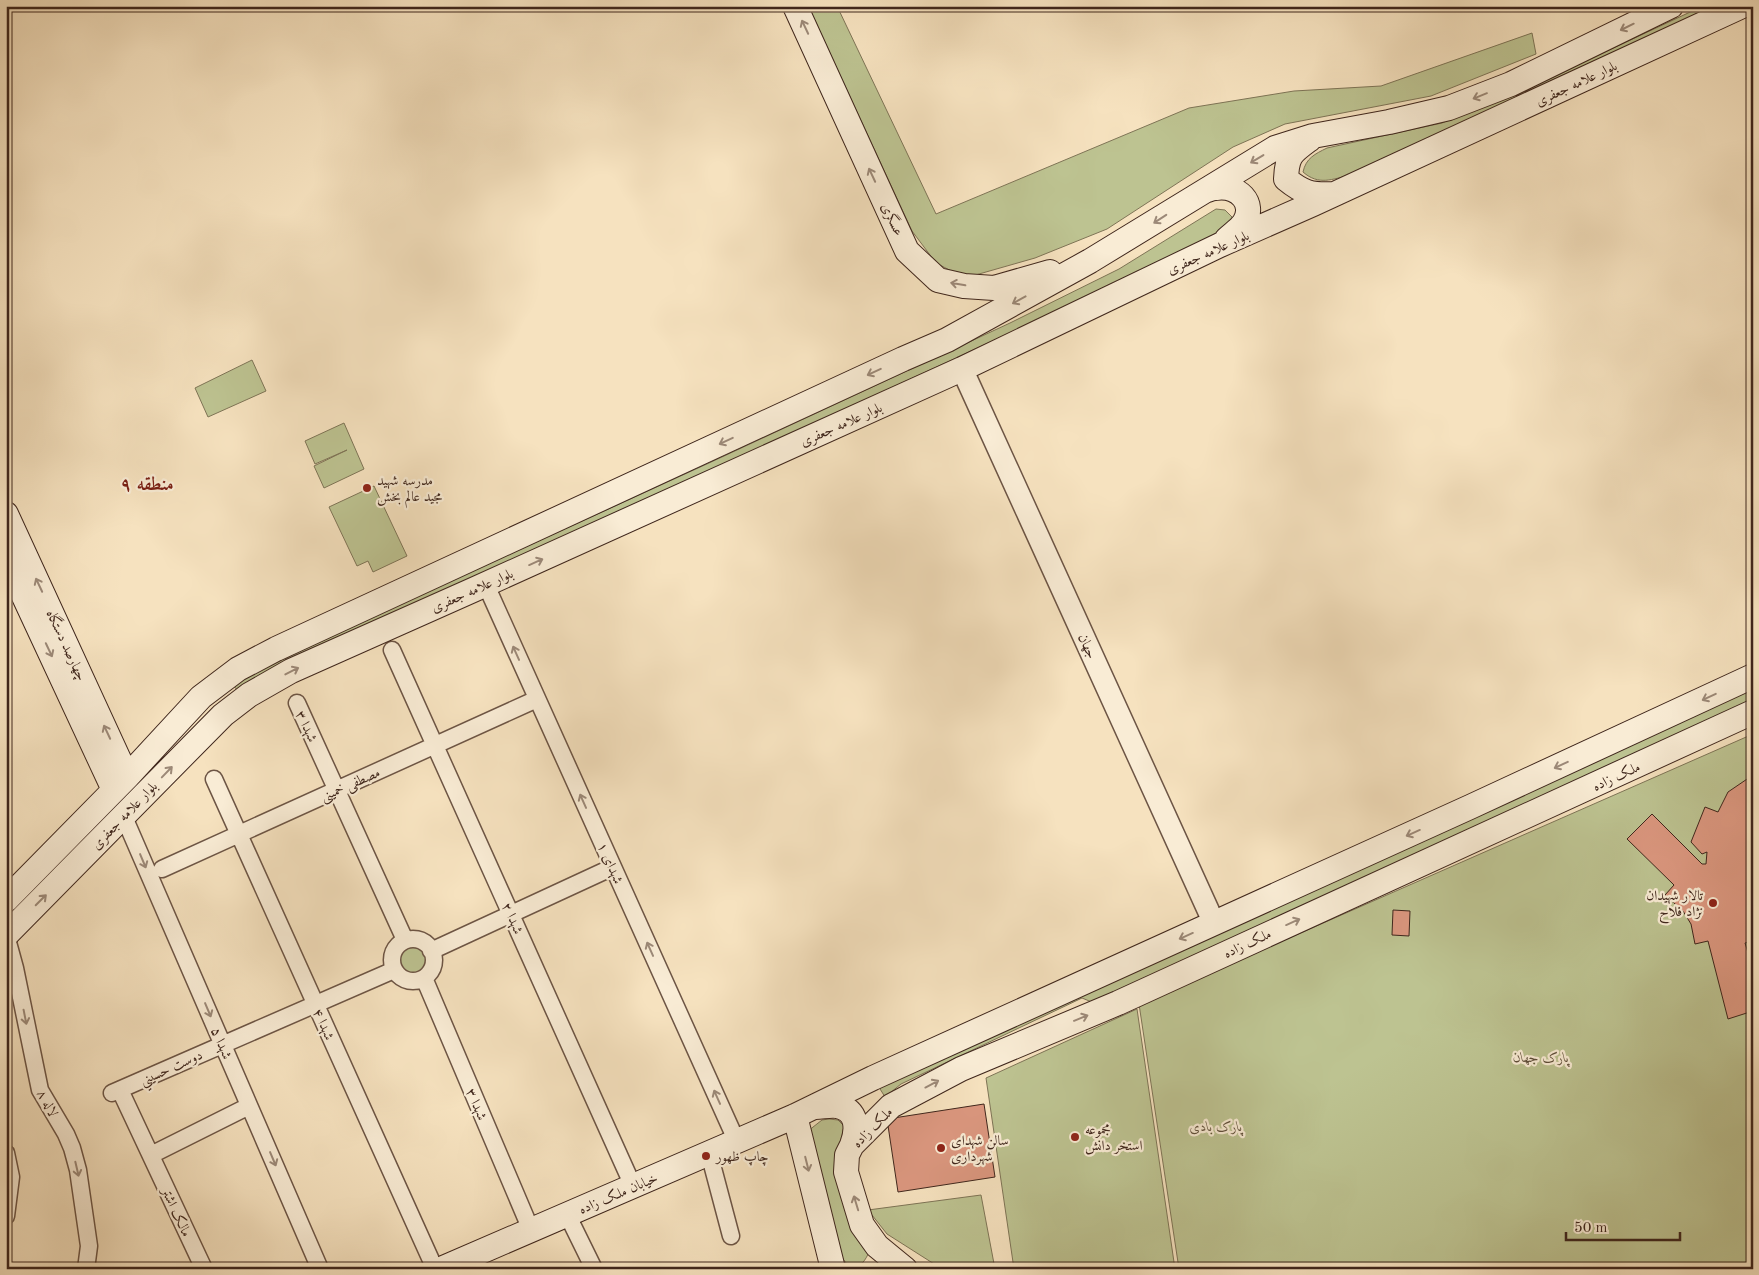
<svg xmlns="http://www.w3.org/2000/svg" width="1759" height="1275" viewBox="0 0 1759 1275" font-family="'Old Standard TT',Amiri,serif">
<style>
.green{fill:#bdc391;stroke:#7e7456}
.building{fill:#db977f;stroke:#3f261c}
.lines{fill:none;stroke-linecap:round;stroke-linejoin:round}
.minor-casing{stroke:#6d5545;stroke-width:19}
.tertiary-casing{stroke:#6d5545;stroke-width:24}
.secondary-casing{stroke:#3f261c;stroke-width:26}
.minor{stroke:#f9ecd5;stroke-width:16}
.tertiary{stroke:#f9ecd5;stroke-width:21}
.secondary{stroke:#f9ecd5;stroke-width:24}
.oneway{stroke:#9c8978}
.poi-dot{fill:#8f2418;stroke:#f9ecd5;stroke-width:2}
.labels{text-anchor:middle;stroke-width:4.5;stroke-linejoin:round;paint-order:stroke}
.street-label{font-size:14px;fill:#3f261c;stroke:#f9ecd5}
.poi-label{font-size:14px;fill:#3f261c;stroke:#f9ecd5;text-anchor:start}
.park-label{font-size:14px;font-style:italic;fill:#5e4d39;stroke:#f9ecd5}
.district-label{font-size:19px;font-weight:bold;fill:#7a1f14;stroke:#f9ecd5}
</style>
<rect width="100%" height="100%" fill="#f6e2bf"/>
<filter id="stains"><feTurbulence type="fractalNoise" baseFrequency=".004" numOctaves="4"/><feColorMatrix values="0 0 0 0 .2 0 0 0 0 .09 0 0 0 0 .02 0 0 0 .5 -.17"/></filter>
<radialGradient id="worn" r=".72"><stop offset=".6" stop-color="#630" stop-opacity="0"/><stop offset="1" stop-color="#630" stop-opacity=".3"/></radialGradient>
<path class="green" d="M808 6H837L936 214 1189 108 1294 91 1381 86 1532 33 1536 54 1431 96 1285 124 1233 147 1107 229 1035 258 965 278 936 263 912 231Z
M1703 6H1727L1351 175C1332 179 1319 186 1303 172 1306 158 1315 154 1327 148L1442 123 1532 86Z
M1216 209 1225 210 1232 217 1231 224 1201 243 1153 264 1014 331 238 691 233 685 293 653 709 463 1010 323 1119 269Z
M252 360 266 391 208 417 195 388Z
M344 423 364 469 324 488 314 466 347 450 315 464 305 441Z
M374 486 407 556 373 572 368 561 357 566 329 507Z
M1753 682V703L1094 1003 1082 998 901 1084 885 1097 877 1084Z
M1753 734V1269H1179L1139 1004Z
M394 960a19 19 0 1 1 38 0a19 19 0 1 1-38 0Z
M1137 1009 1175 1269H1014L986 1078Z
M829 1119 838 1120 844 1126 837 1156 869 1252C862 1269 850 1274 841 1255L808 1131 822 1120Z
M981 1195 995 1269H942L887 1234 868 1210Z"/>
<path class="building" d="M1753 775V933L1752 941 1745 943 1753 969V1011L1728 1019 1708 941 1695 944 1691 924 1683 911 1665 895 1674 885 1627 839 1652 814 1702 864H1706L1707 852 1702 854 1691 842 1705 807 1718 812 1728 792Z
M1393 910 1410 911 1409 936 1392 935Z
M984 1104 995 1177 898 1192 887 1119Z"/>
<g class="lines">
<defs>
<path id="minor" d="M486 585 737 1142
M392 650 633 1186
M297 703 405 940
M214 779 435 1269
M124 817 320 1269
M162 869 537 699
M6 935 15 968 40 1090 66 1134 72 1148 78 1170 89 1246 86 1269
M392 960a21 21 0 1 1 42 0a21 21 0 1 1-42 0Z
M431 951 613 867
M424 978 531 1230
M120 1090 204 1269
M112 1093 394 970
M6 1153 11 1177 6 1216
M709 1153 731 1236
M151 1155 249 1106
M567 1214 594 1269"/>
<path id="tertiary" d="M962 369 1214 923"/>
<path id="secondary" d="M795 6 907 251 938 280 964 286 994 288 1050 272
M1310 139C1291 153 1287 155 1286 179 1303 193 1311 195 1333 194
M1205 191C1208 190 1212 188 1216 188 1237 185 1257 202 1244 223 1240 229 1232 234 1227 239
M6 514 127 777
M6 558 114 790
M6 900 127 777 201 697 238 669 276 649 903 359 947 340 1090 261 1275 148 1313 136 1389 122 1449 108 1511 84 1671 6
M6 935 223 715 249 695 291 671 473 590 962 369 1220 245 1313 204 1742 6
M816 1107C822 1107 830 1105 837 1106 858 1110 858 1129 852 1145
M795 1116 833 1269
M441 1269 795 1116 873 1078 1470 807 1753 676
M905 1269 877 1246 862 1225 846 1172 847 1155 852 1145 891 1106 961 1069 1118 1003 1753 712"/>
</defs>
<use href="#minor" class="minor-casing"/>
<use href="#tertiary" class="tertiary-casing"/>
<use href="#secondary" class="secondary-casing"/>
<use href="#minor" class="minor"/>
<use href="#tertiary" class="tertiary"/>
<use href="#secondary" class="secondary"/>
</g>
<defs><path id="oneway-shaft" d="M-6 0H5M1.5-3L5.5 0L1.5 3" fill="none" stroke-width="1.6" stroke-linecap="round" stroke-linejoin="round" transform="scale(1.25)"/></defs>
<g class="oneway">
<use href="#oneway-shaft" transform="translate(805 27) rotate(-115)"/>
<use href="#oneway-shaft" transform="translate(1627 27) rotate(154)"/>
<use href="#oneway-shaft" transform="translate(1480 96) rotate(158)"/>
<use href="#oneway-shaft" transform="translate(1257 159) rotate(149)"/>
<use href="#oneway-shaft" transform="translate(872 175) rotate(-115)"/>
<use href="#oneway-shaft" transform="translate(1160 219) rotate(147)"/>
<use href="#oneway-shaft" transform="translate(958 284) rotate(-170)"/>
<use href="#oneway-shaft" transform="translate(1019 300) rotate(151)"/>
<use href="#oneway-shaft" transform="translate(874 372) rotate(155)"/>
<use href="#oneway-shaft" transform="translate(726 441) rotate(155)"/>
<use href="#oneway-shaft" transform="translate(536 562) rotate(-24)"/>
<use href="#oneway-shaft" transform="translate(39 585) rotate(-115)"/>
<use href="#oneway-shaft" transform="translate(49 650) rotate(65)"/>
<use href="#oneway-shaft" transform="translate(516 653) rotate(-114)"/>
<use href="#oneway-shaft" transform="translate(292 671) rotate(-27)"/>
<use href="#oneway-shaft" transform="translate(1709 697) rotate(155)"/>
<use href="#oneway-shaft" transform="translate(107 732) rotate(-115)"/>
<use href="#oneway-shaft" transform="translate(1561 765) rotate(155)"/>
<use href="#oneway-shaft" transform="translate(167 772) rotate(-46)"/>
<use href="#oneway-shaft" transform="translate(583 801) rotate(-114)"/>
<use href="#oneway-shaft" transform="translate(1413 833) rotate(156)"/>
<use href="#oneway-shaft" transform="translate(143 861) rotate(67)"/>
<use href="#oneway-shaft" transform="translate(41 900) rotate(-45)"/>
<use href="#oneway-shaft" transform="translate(1293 922) rotate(-24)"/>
<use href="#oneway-shaft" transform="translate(1186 936) rotate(156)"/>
<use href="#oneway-shaft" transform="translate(650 949) rotate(-114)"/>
<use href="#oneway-shaft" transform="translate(208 1010) rotate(67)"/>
<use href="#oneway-shaft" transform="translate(25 1017) rotate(79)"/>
<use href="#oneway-shaft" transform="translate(1081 1018) rotate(-22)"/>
<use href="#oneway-shaft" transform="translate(932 1084) rotate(-28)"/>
<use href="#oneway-shaft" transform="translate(717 1097) rotate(-114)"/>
<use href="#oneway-shaft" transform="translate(273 1159) rotate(67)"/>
<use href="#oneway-shaft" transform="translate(807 1164) rotate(76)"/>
<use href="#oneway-shaft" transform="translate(77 1169) rotate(77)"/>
<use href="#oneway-shaft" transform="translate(856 1203) rotate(-107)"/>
</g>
<g class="poi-dot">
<circle cx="367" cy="488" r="5"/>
<circle cx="1713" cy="903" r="5"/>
<circle cx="1075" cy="1137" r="5"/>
<circle cx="941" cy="1148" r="5"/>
<circle cx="706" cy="1156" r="5"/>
</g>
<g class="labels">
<g class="street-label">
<text transform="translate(1576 83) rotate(-25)" y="5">بلوار علامه جعفری</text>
<text transform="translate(893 219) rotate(65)" y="5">عسگری</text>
<text transform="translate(1208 252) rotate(-24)" y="5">بلوار علامه جعفری</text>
<text transform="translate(841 424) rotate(-24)" y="5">بلوار علامه جعفری</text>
<text transform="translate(472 590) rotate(-24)" y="5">بلوار علامه جعفری</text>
<text transform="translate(67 645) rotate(65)" y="5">چهارصد دستگاه</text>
<text transform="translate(1088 646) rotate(65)" y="5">جهان</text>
<text transform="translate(307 726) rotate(65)" y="5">شهدا ۳</text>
<text transform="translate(1616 776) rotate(-25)" y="5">ملک زاده</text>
<text transform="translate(350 784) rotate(-24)" y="5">مصطفی خمینی</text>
<text transform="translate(124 815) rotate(-46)" y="5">بلوار علامه جعفری</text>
<text transform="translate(611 863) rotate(66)" y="5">شهدای ۱</text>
<text transform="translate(513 918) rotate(66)" y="5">شهدا ۲</text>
<text transform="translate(1247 943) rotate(-25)" y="5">ملک زاده</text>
<text transform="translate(324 1024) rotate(66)" y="5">شهدا ۴</text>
<text transform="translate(222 1043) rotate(67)" y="5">شهدا ۵</text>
<text transform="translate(171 1067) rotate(-24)" y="5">دوست حسيني</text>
<text transform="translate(48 1103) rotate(62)" y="5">لاله ۸</text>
<text transform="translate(477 1104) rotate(67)" y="5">شهدا ۳</text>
<text transform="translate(872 1127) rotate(-45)" y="5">ملک زاده</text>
<text transform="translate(618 1193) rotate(-23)" y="5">خیابان ملک زاده</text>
<text transform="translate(177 1212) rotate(65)" y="5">مالک اشتر</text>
</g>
<g class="poi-label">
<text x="377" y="485">مدرسه شهید<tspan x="377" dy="16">مجید عالم بخش</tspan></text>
<text x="1703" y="900" text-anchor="end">تالار شهیدان<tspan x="1703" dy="16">نژاد فلاح</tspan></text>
<text x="1085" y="1134">مجموعه<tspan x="1085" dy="16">استخر دانش</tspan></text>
<text x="951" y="1145">سالن شهدای<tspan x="951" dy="16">شهرداری</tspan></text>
<text x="716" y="1161">چاپ ظهور</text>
</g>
<g class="park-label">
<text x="1541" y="1062">پارک جهان</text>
<text x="1216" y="1131">پارک بادی</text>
</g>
<g class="district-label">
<text x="147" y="490">منطقه ۹</text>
</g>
</g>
<rect width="1759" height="1275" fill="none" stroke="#f6e2bf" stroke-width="25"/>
<rect x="8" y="8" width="1744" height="1260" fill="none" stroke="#3f261c" stroke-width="2.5"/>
<rect x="12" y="12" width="1734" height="1250" fill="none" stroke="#3f261c"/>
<path d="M1566 1232v8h114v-8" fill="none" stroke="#3f261c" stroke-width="2.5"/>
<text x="1574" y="1232" font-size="15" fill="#3f261c" stroke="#f9ecd5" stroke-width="4" paint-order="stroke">50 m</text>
<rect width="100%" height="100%" filter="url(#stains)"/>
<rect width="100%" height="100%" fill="url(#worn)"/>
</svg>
